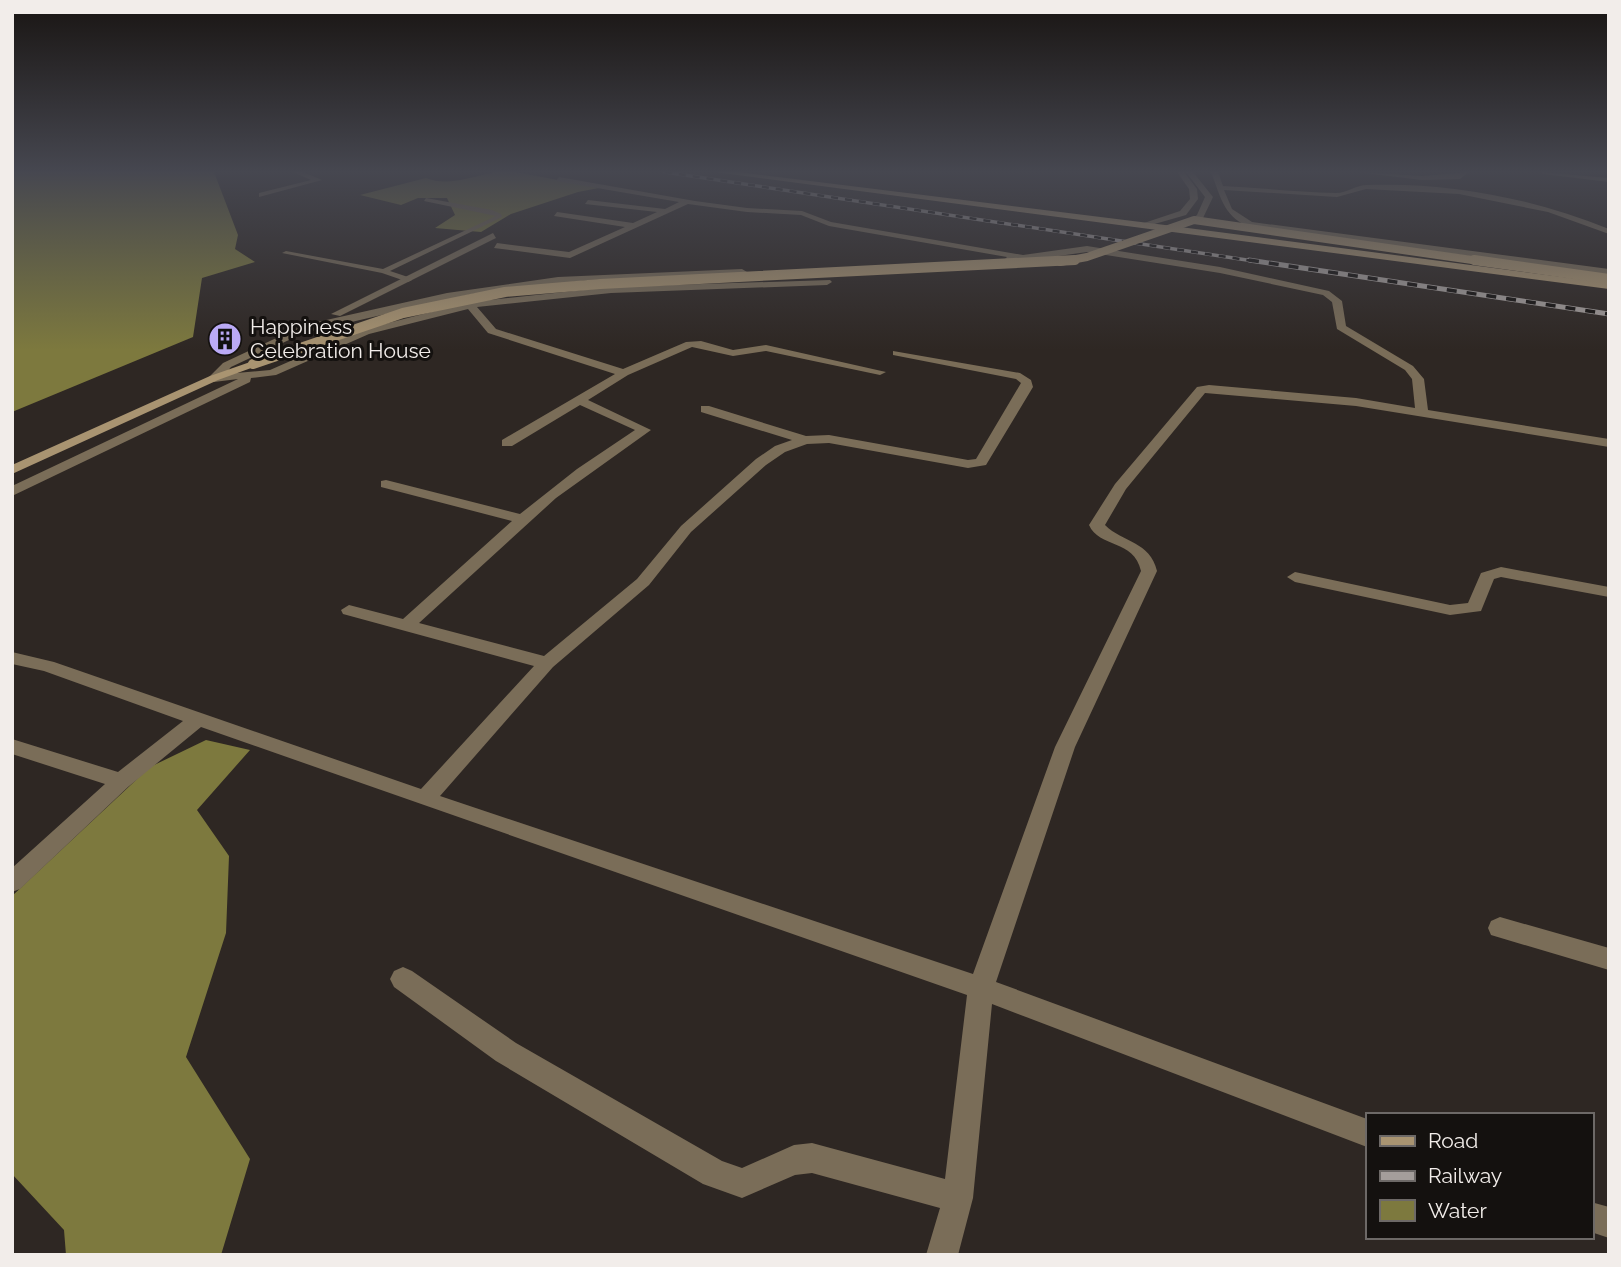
<svg xmlns="http://www.w3.org/2000/svg" width="1621" height="1267" viewBox="0 0 1621 1267" font-family="Raleway,sans-serif">
<style>
.water{fill:#7d793e}
.lines{fill:none;stroke-linecap:round;stroke-linejoin:round}
.service{fill:#7a6d58;fill-rule:evenodd}
.minor{fill:#7a6d58;fill-rule:evenodd}
.tertiary{fill:#7a6d58;fill-rule:evenodd}
.secondary{fill:#a99471;fill-rule:evenodd}
.rail-far1-casing{stroke:#a49e9b;stroke-width:3.5}
.rail-casing{stroke:#a49e9b;stroke-width:5}
.rail-far1{stroke:#14110f;stroke-width:2.5;stroke-dasharray:7;stroke-linecap:butt}
.rail{stroke:#14110f;stroke-width:3.5;stroke-dasharray:10;stroke-linecap:butt}
.secondary-bridge-far1{stroke:#a99471;stroke-width:8}
.secondary-bridge{stroke:#a99471;stroke-width:10}
.labels{text-anchor:middle;stroke-width:6;stroke-linejoin:round;paint-order:stroke}
.far-poi-label{font-size:21px;fill:#f2edea;stroke:#14110f;text-anchor:start}
</style>
<rect width="100%" height="100%" fill="#2e2723"/>
<path class="water" d="M12 172H214L238 235 235 249 255 262 202 278 193 337 12 412Z
M496 172H516L599 188 578 192 511 214 481 232 435 228 455 215 447 198H418L401 205 360 195 426 178C447 187 474 176 496 172Z
M206 740 250 750 197 810 229 856 226 933 186 1057 250 1159 221 1255H66L64 1230 12 1174V896L150 767Z"/>
<g class="lines">
<path class="service" d="M426 198 492 210 501 214 502 217 390 271 411 278 412 280 408 282 382 273 282 253 286 251 383 269 496 216 424 201Z"/>
<path class="minor" d="M293 172H303L322 180 259 197V193L311 180Z
M1177 172H1184L1197 189 1198 199 1186 215 1144 227V223L1180 211 1190 199 1189 189Z
M1211 172H1218L1223 186C1260 188 1298 192 1336 193 1347 193 1356 185 1367 185 1449 182 1532 198 1609 229V234L1548 212 1459 194 1366 189 1337 197 1224 190 1232 209 1252 222 1609 269V275L1247 226C1223 215 1220 195 1211 172Z
M1356 172 1422 176 1469 172 1460 179 1422 180Z
M1540 172 1609 178V182L1543 174Z
M559 177 695 201 747 208 802 211 831 222 1023 255 1087 246 1220 267 1329 291 1342 301 1346 326 1413 366 1424 379 1428 410 1609 439V447L1356 406 1205 393 1126 489 1105 525C1123 543 1150 541 1157 571L1075 747 996 982 1367 1119V1147L992 1004 973 1198 958 1255H926L940 1208 812 1173 795 1175 742 1198 703 1184 496 1061 394 987 390 979 394 971 403 967 412 971 516 1043 722 1161 742 1168 794 1145 812 1143 945 1179 967 995 201 727 128 787 20 889 12 892V868L105 784 12 754V739L118 772 183 721 44 671 12 664V652L54 662 421 789 534 666 343 614 341 610 349 605 403 619 512 521 381 487V481L386 480 520 514 577 469 635 430 580 405 512 446H502V440L615 374 488 333 468 309 369 334 276 375 251 378 250 382 12 496V486L238 379 214 382 208 378 223 363 304 325 447 293 558 277 742 269 747 272 742 275 589 280 472 294 304 333 231 367 225 374 270 370 361 330 470 302 611 287 830 280 832 282 827 285 611 293 477 307 496 329 623 369 686 342 701 341 733 350 766 345 886 372 880 375 766 351 733 356 692 347 628 375 588 400 651 430 556 498 419 623 544 656 637 579 681 526 756 459 775 446 792 440 701 412V406H709L806 436 829 435 968 460 976 459 1021 383 1016 379 893 355V351L1020 373 1031 380 1033 387 986 465 968 468 829 443 807 444 785 452 766 465 691 532 649 585 553 667 440 796 973 974 1055 747 1141 571C1134 539 1099 548 1089 525L1115 484 1197 387 1209 385 1356 398 1415 408 1412 379 1405 370 1337 329 1332 302 1323 295 1220 273 1087 252 1008 263 1004 260 1007 257 829 226 801 215 747 212 688 204 570 258 494 248 497 243 569 252 625 227 554 216 557 212 633 223 657 212 585 204 588 200 665 209 679 202 556 181Z
M493 233 496 238 340 316 331 314Z
M1501 567 1609 587V597L1501 577 1494 579 1481 611 1450 615 1295 582 1287 577 1295 572 1450 605 1468 603 1481 573Z
M1500 917 1609 948V970L1491 935 1488 928 1491 921Z
M1591 1202 1609 1207V1238L1591 1232Z"/>
<path class="tertiary" d="M1186 172H1193L1213 197 1203 218 1194 222 1190 220 1197 215 1205 197Z"/>
<path class="secondary" d="M715 172H738L1165 225 1609 283V289Z
M253 361 259 364 257 366 218 380 12 474V465L210 376Z"/>
<defs>
<path id="rail-far1" d="M665 172 1260 262"/>
<path id="rail" d="M1249 260 1609 314"/>
</defs>
<use href="#rail-far1" class="rail-far1-casing"/>
<use href="#rail" class="rail-casing"/>
<use href="#rail-far1" class="rail-far1"/>
<use href="#rail" class="rail"/>
<path class="secondary-bridge-far1" d="M1060 262 1087 257 1194 220 1486 262"/>
<path class="secondary-bridge" d="M1474 260 1609 279
M253 364 403 313 505 292 600 284 1075 260"/>
</g>
<linearGradient id="sky" x2="0" y2="1"><stop stop-color="#191513"/><stop offset="0.49" stop-color="#464750"/><stop offset="1" stop-color="#464750" stop-opacity="0"/></linearGradient>
<rect width="1621" height="350" fill="url(#sky)"/>
<defs>
<symbol id="building-disc" viewBox="-11 -11 22 22"><circle r="9.5" fill="#baaaf6" stroke="#14110f"/><path d="M-4-6H4V6H1V3H-1V6H-4ZM-2.5-4.3h1.7v1.8h-1.7ZM.8-4.3h1.7v1.8H.8ZM-2.5-1h1.7V.8h-1.7ZM.8-1h1.7V.8H.8Z" fill="#111"/></symbol>
</defs>
<g fill-rule="evenodd">
<use href="#building-disc" x="206" y="320" width="38" height="38"/>
</g>
<g class="labels">
<g class="far-poi-label">
<text x="250" y="334">Happiness<tspan x="250" dy="24">Celebration House</tspan></text>
</g>
</g>
<rect width="1621" height="1267" fill="none" stroke="#f2edea" stroke-width="28"/>
<rect x="1366" y="1113" width="228" height="126" fill="#14110f" stroke="#6d6967" stroke-width="2"/>
<rect x="1380" y="1136" width="35" height="10" fill="#a99471" stroke="#6d6967" stroke-width="2"/>
<text x="1428" y="1148" font-size="21" fill="#f2edea">Road</text>
<rect x="1380" y="1171" width="35" height="10" fill="#a49e9b" stroke="#6d6967" stroke-width="2"/>
<text x="1428" y="1183" font-size="21" fill="#f2edea">Railway</text>
<rect x="1380" y="1200" width="35" height="21" fill="#7d793e" stroke="#6d6967" stroke-width="2"/>
<text x="1428" y="1218" font-size="21" fill="#f2edea">Water</text>
</svg>
